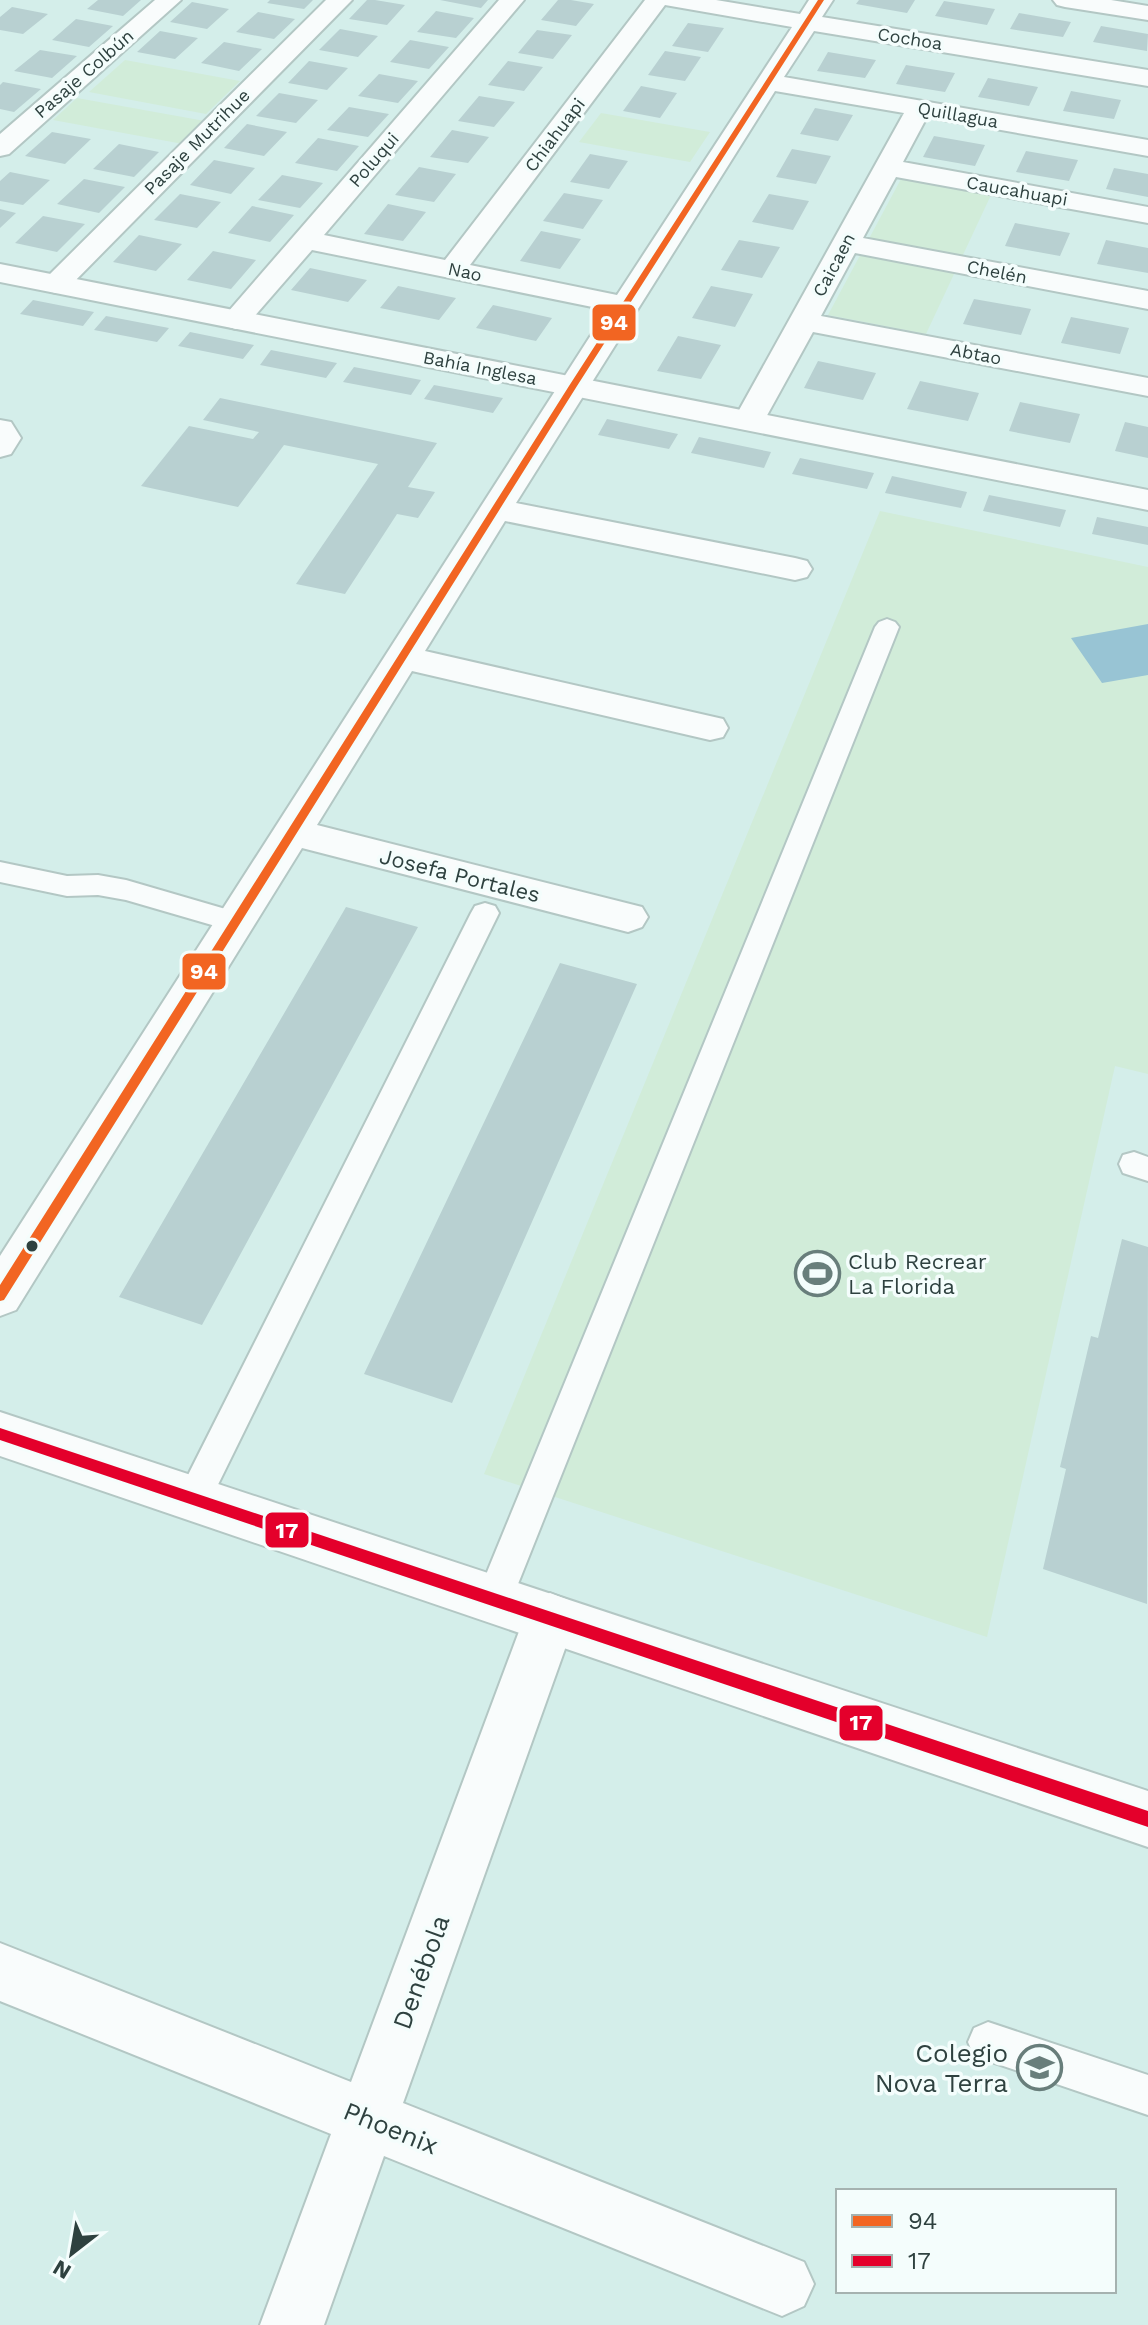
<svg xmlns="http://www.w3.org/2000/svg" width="1148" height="2325" viewBox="0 0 1148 2325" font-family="'Work Sans',sans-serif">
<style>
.green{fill:#d1ecd9}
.water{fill:#98c4d4}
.building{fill:#b8d0d1}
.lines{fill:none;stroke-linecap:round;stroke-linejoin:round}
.service-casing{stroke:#b3c7c4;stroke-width:4}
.minor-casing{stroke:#b3c7c4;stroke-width:4}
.tertiary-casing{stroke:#b3c7c4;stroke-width:4}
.secondary-casing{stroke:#b3c7c4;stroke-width:4}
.service{fill:#f9fcfc;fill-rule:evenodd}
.minor{fill:#f9fcfc;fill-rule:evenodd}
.tertiary{fill:#f9fcfc;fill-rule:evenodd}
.secondary{fill:#f9fcfc;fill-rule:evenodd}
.bus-1-casing{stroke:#f4fdfc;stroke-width:6}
.bus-2-casing{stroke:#f4fdfc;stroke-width:6}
.bus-1{fill:#f26522;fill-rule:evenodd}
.bus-2{fill:#e4002b;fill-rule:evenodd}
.bus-dot{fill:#2e413f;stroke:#f4fdfc;stroke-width:3}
.labels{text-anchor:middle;stroke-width:7;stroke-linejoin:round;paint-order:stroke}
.far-street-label{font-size:18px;fill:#2e413f;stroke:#f4fdfc}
.street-label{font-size:22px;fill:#2e413f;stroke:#f4fdfc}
.poi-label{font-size:22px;fill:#2e413f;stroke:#f4fdfc;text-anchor:start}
.near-street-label{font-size:26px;fill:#2e413f;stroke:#f4fdfc}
.near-poi-label{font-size:26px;fill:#2e413f;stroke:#f4fdfc;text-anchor:end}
.line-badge{stroke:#f4fdfc;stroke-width:3}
.badge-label{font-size:22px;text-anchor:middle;font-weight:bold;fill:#fff}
</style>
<rect width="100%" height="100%" fill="#d4eeea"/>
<path class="green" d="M125 60 240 81 206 114 89 92Z
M77 98 205 121 183 144 53 120Z
M601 113 710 132 690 162 579 142Z
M901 179 991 195 926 334 828 315Z
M880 511 1148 567V1074L1115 1066 987 1637 484 1474Z"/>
<path class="water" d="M1148 624V675L1102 683 1071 638Z"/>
<path class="building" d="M98 0H141L123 16 87 9Z
M270 0H313L304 9 267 3Z
M367 0H375L405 5 387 25 349 19Z
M440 0H488L481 8Z
M558 0H571L594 4 576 26 541 20Z
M859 0H915L907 13 856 4Z
M944 1 995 9 987 25 935 16Z
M192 2 229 9 207 29 170 22Z
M12 7 48 14 23 34 0 30V17Z
M436 11 474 18 456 38 417 32Z
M258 12 295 19 274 39 236 32Z
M1019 13 1071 22 1063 37 1010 29Z
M76 19 113 26 89 47 52 40Z
M688 23 724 28 708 52 672 46Z
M1101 26 1148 34 1147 51 1093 42Z
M340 29 378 36 358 57 319 50Z
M537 30 572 35 553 59 518 53Z
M160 31 198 38 175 59 137 52Z
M410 40 449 47 429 69 390 62Z
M224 42 262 49 239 71 201 63Z
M40 50 77 56 52 78 14 71Z
M665 51 701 57 685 81 648 75Z
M828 52 876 60 865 78 817 71Z
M309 61 348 68 327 90 288 83Z
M508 61 543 67 524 91 488 85Z
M906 65 955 73 945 92 896 84Z
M379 74 418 81 398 103 358 96Z
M988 78 1038 87 1029 106 978 97Z
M3 82 41 89 14 112 0 109V85Z
M641 86 677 93 660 118 623 111Z
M1071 91 1121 100 1114 119 1063 111Z
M279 93 318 100 296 123 256 116Z
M479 96 515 102 494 127 458 121Z
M349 107 389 114 368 137 327 130Z
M815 108 853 115 838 141 800 134Z
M247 124 287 132 264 156 224 148Z
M452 130 489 137 468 163 430 157Z
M52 132 91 139 65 164 25 156Z
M934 136 985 145 975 166 923 157Z
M318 138 359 146 337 171 295 163Z
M119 144 159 152 134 177 93 169Z
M792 149 831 156 816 184 776 177Z
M1026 151 1078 160 1069 181 1016 172Z
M590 154 628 161 609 189 570 182Z
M214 160 255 168 231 194 190 185Z
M419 167 456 174 434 202 395 195Z
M1114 168 1148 174V197L1106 189Z
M10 172 50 180 23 205 0 201V181Z
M282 175 323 183 300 208 258 200Z
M84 179 125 187 99 213 57 204Z
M564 193 603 200 583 229 543 221Z
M180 194 221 202 197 228 154 220Z
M769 194 809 201 793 230 752 222Z
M388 204 426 212 403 241 364 234Z
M252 206 294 215 270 242 228 233Z
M0 209 16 213 0 228Z
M43 216 85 224 57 252 15 243Z
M1015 223 1070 233 1060 256 1005 246Z
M541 231 581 239 560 269 520 261Z
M139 235 182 244 156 271 113 262Z
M739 240 780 247 762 278 721 270Z
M1106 240 1148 248V273L1097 264Z
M213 251 256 260 231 289 187 280Z
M310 268 367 280 348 302 291 290Z
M398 286 456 298 439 320 380 308Z
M711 286 753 294 735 327 692 318Z
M974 299 1031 309 1021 335 963 324Z
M33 300 94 312 83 326 20 314Z
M493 305 552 318 536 341 476 328Z
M106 316 169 328 157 342 94 330Z
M1071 317 1129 328 1120 354 1061 343Z
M190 332 254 345 243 359 178 346Z
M678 336 721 345 701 379 657 371Z
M271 350 337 363 326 378 260 365Z
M818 361 876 373 863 400 804 388Z
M354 367 421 380 411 395 343 382Z
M920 381 979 393 968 421 907 409Z
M434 385 503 398 493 413 424 399Z
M220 398 437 443 408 487 435 492 418 518 397 514 345 594 296 584 378 464 284 445 238 507 141 486 189 426 253 439 259 432 203 420Z
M1020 402 1080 414 1070 443 1009 431Z
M607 419 678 434 669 449 598 435Z
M1125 422 1148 427V458L1115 451Z
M699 437 771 452 764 468 691 453Z
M800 458 874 473 867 489 792 474Z
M892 476 967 492 961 508 885 493Z
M989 495 1066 510 1060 527 983 511Z
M1097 517 1148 527V545L1092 534Z
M346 907 418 927 202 1325 119 1297Z
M560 963 637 984 452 1403 364 1374Z
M1122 1239 1148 1247 1147 1604 1043 1569 1066 1469 1060 1467 1091 1336 1098 1338Z"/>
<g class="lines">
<defs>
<path id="service" d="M887 619 895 622 899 627 512 1599 506 1611 494 1616 482 1611 476 1599 875 627 879 622Z
M0 862 67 876 98 875 126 880 246 915 250 922 246 929 236 932 126 900 98 895 67 896 0 882Z
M485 903 495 906 499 913 206 1509 194 1514 182 1509 177 1498 182 1487 471 913 475 906Z
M1134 1152 1148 1157V1181L1123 1173 1119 1164 1123 1155Z
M988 2022 1148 2075V2115L974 2056 968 2042 974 2028Z"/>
<path id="minor" d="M155 0H181L9 154 0 156V134Z
M326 0H352L66 290 56 293 46 290 42 284 46 278Z
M499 0H524L324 235 445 260 645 0H716L800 14 809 0H833L822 17 1148 70V86L814 31 784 77 1148 140V156L927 117 903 162 1148 207V223L896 177 863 238 1148 291V309L855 253 821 316 1148 378V396L813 332 760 428 749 430 738 428 733 421 904 113 775 91 516 503 795 558 807 561 812 569 807 577 795 580 505 521 425 651 723 719 728 728 723 737 710 740 412 671 317 825 642 907 648 917 642 927 628 932 302 848 16 1310 0 1316V1256L607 310 312 250 246 326 236 329 226 326 221 320ZM665 5 792 27 617 295 470 265Z
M1053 0H1111L1148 6V20L1065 7 1057 5Z
M0 420 11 422 21 438 11 454 0 457Z
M550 1593 568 1600 576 1618 403 2103 804 2262 814 2284 804 2306 782 2316 384 2156 324 2325H260L331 2134 0 2001V1943L351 2082 524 1618 532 1600Z"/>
<path id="tertiary" d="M0 264 1148 490V510L0 282Z"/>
<path id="secondary" d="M0 1412 1148 1791V1847L0 1456Z"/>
</defs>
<use href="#service" class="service-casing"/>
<use href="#minor" class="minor-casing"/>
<use href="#tertiary" class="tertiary-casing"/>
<use href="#secondary" class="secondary-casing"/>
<use href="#service" class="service"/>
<use href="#minor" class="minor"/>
<use href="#tertiary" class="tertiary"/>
<use href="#secondary" class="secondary"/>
<defs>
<path id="bus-1" d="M818 0H824L577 386 4 1300 0 1301V1285L569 386Z"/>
<path id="bus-2" d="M0 1428 1148 1811V1827L0 1440Z"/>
</defs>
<use href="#bus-1" class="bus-1-casing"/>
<use href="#bus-2" class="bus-2-casing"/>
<use href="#bus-1" class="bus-1"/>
<use href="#bus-2" class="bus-2"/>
</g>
<defs>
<symbol id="stadium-ring" viewBox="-11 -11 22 22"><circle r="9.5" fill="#f4fdfc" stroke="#687e7b" stroke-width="1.5"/><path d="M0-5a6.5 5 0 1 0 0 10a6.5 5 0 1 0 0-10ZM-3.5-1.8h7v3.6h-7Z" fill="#687e7b"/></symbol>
<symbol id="school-ring" viewBox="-11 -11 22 22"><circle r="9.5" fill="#f4fdfc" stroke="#687e7b" stroke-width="1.5"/><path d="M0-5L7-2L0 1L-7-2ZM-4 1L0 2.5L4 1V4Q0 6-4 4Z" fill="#687e7b"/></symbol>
</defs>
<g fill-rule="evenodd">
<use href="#stadium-ring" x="792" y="1248" width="51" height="51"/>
<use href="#school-ring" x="1014" y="2042" width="51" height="51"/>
</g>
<circle class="bus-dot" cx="32" cy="1246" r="7"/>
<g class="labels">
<g class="far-street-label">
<text transform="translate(910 39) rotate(9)" y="6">Cochoa</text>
<text transform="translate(84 74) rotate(-41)" y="6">Pasaje Colbún</text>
<text transform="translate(958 115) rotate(10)" y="6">Quillagua</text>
<text transform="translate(555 135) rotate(-53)" y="6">Chiahuapi</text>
<text transform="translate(197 142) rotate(-45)" y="6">Pasaje Mutrihue</text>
<text transform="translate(374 160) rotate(-49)" y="6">Poluqui</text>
<text transform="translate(1017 191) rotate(10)" y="6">Caucahuapi</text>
<text transform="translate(834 265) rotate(-62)" y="6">Caicaen</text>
<text transform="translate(465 272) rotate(12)" y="6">Nao</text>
<text transform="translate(997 272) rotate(11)" y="6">Chelén</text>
<text transform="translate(976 354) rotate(11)" y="6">Abtao</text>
<text transform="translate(480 368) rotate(11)" y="6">Bahía Inglesa</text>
</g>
<g class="street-label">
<text transform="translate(460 875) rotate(14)" y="8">Josefa Portales</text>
</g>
<g class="poi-label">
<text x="848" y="1269">Club Recrear<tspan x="848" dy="25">La Florida</tspan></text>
</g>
<g class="near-street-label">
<text transform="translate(421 1972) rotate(-70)" y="9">Denébola</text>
<text transform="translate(391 2128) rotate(22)" y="9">Phoenix</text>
</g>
<g class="near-poi-label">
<text x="1008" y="2062">Colegio<tspan x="1008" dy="30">Nova Terra</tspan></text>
</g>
</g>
<g class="line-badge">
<rect x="591" y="303" width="46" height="39" rx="8" fill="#f26522"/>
<rect x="181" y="952" width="46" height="39" rx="8" fill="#f26522"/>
<rect x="264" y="1511" width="46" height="38" rx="8" fill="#e4002b"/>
<rect x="838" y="1704" width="46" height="38" rx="8" fill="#e4002b"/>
</g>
<g class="badge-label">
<text x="614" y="330">94</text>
<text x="204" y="979">94</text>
<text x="287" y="1538">17</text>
<text x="861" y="1730">17</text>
</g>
<rect x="836" y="2189" width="280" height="104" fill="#f4fdfc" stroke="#a5b2b0" stroke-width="2"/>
<rect x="852" y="2215" width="40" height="12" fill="#f26522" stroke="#a5b2b0" stroke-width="2"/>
<text x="908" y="2229" font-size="24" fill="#2e413f">94</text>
<rect x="852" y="2255" width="40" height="12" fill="#e4002b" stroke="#a5b2b0" stroke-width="2"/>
<text x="908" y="2269" font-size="24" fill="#2e413f">17</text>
<g transform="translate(72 2253) rotate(211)" stroke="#f4fdfc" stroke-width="6" paint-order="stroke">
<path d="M0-6L14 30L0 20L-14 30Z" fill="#2e413f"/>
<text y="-12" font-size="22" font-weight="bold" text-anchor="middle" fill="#2e413f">N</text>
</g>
</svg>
